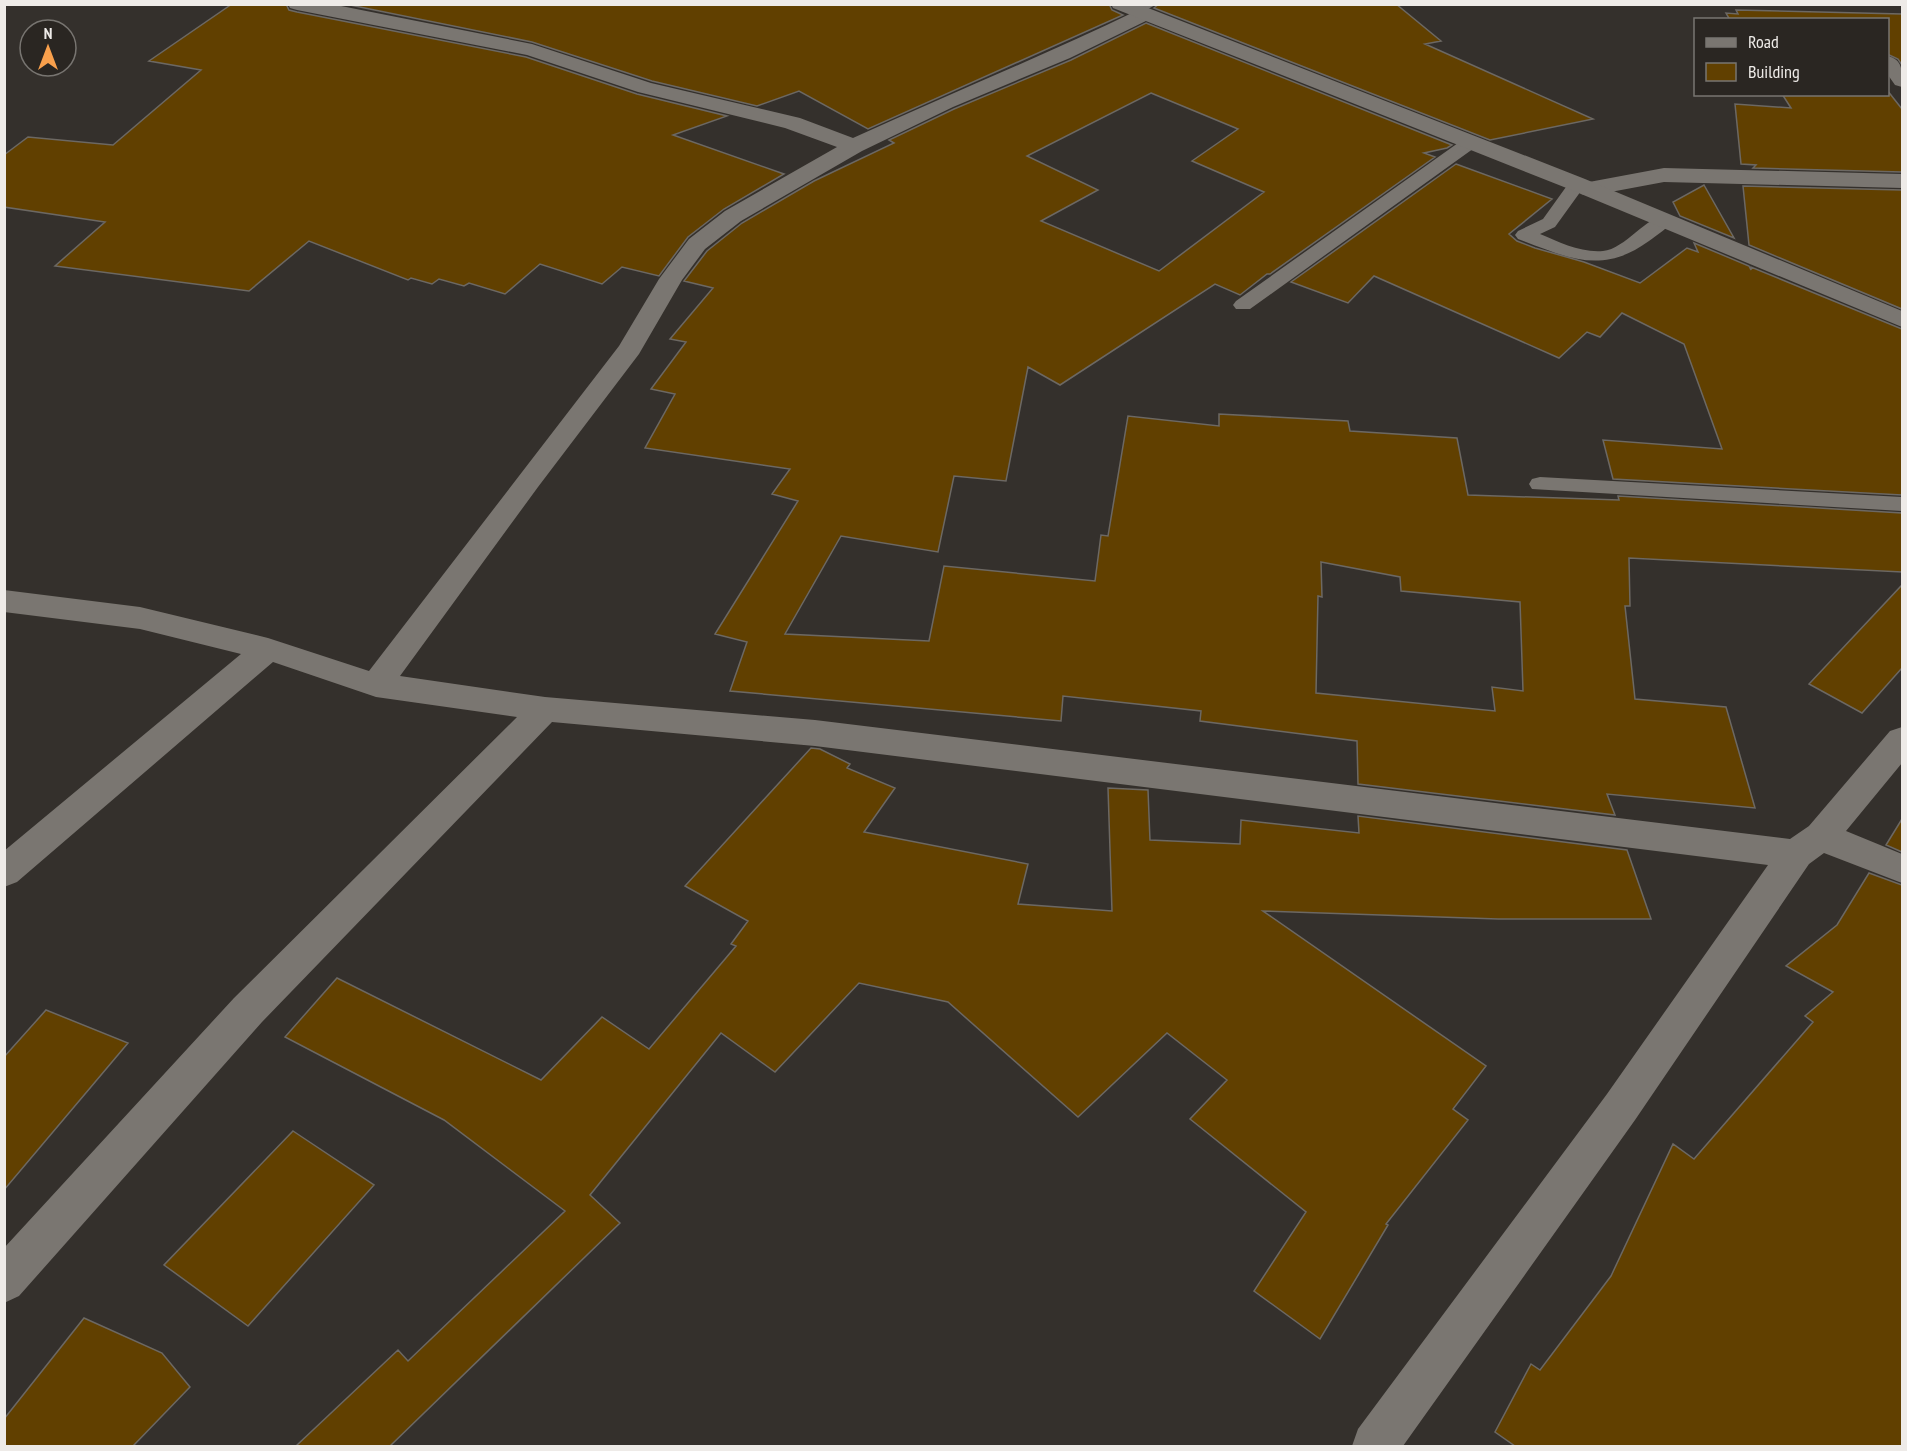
<svg xmlns="http://www.w3.org/2000/svg" width="1907" height="1451" viewBox="0 0 1907 1451" font-family="'PT Sans Narrow',sans-serif">
<style>
.building{fill:#614000;stroke:#6c6863;stroke-width:1.5;fill-rule:evenodd}
.lines{fill:none;stroke-linecap:round;stroke-linejoin:round}
.service{fill:#7a7671;fill-rule:evenodd}
.minor{fill:#7a7671;fill-rule:evenodd}
.tertiary{fill:#7a7671;fill-rule:evenodd}
</style>
<rect width="100%" height="100%" fill="#34302c"/>
<path class="building" d="M232 4H286L289 10 297 12 526 57 637 94 727 116 673 135 784 174 724 209 688 237 659 276 622 267 602 284 540 264 505 294 469 283 464 286 439 279 432 284 411 278 408 280 309 241 249 291 55 266 105 222 4 207V155L28 137 113 145 201 70 149 61Z
M345 4H1109L1112 10 1123 15 868 129 799 91 757 106 652 81 532 42Z
M1159 4H1396L1441 41 1425 44 1593 119 1490 140 1154 8Z
M1736 10 1902 14V65L1898 59 1887 54V20H1730L1726 13 1738 14Z
M1146 23 1452 145 1447 148 1424 153 1435 157 1270 274H1267L1240 295 1215 284 1060 385 1028 367 1006 481 954 476 938 552 841 536 785 634 929 641 944 566 1095 581 1101 535 1108 536 1128 416 1219 426V414L1348 421 1350 431 1457 438 1468 495 1619 500 1618 496 1902 513V572L1629 558 1630 606H1625L1635 699 1726 707 1755 808 1607 794 1615 815 1358 784 1357 741 1200 721 1201 711 1063 696 1061 721 730 691 747 642 715 634 798 501 772 494 790 469 645 448 675 394 651 389 686 342 670 339 713 288 684 281 707 251 742 223 814 181 894 143 889 140 954 109 1071 60ZM1151 93 1238 129 1192 161 1264 192 1159 271 1041 221 1098 190 1027 156ZM1321 562 1400 577 1401 591 1520 602 1523 691 1492 687 1495 711 1316 693 1318 596 1322 597Z
M1887 90 1902 109V172L1753 168 1756 165 1741 164 1735 104 1791 108 1782 94H1887Z
M1456 164 1552 199 1509 234 1517 241 1535 248 1584 262 1640 283 1687 248 1698 252 1694 243 1749 266 1751 270V267L1902 329V495L1613 479 1603 440 1722 449 1684 344 1622 313 1600 337 1587 332 1559 358 1374 276 1348 303 1291 282Z
M1704 185 1734 238 1680 216 1673 202Z
M1743 186 1902 190V309L1749 245Z
M1902 585V668L1862 713 1809 684Z
M811 748 820 749 850 764 847 768 895 788 864 832 1028 864 1018 904 1112 911 1108 788 1148 790 1150 840 1240 844 1241 820 1359 833 1358 816 1627 850 1651 919H1498L1263 911 1486 1066 1453 1109 1468 1120 1386 1224 1388 1225 1320 1339 1254 1291 1306 1212 1190 1119 1227 1080 1167 1033 1078 1117 948 1002 859 983 775 1072 721 1033 590 1195 620 1223 390 1446H296L398 1350 408 1361 565 1211 444 1120 285 1037 337 978 541 1080 602 1017 649 1049 736 946 731 944 748 921 685 886Z
M1902 819V852L1886 845Z
M1869 873 1902 885V1446H1515L1495 1432 1531 1364 1540 1370 1611 1276 1673 1144 1694 1159 1813 1022 1805 1016 1833 992 1786 966 1837 925Z
M46 1010 128 1043 4 1190V1057Z
M293 1131 374 1185 248 1326 164 1265Z
M84 1318 162 1353 190 1387 133 1446H4V1419Z"/>
<g class="lines">
<path class="service" d="M1137 4H1157L1139 14H1129L1127 11Z
M1471 137 1477 138 1479 142 1477 146 1250 309H1236L1233 305 1236 301 1465 138Z
M1577 179 1583 180 1586 184 1555 227 1540 234C1559 242 1581 253 1603 251 1627 249 1649 211 1671 216L1674 220C1668 228 1657 235 1649 241 1601 276 1567 257 1518 239L1515 235 1518 231 1543 219 1571 180Z
M1540 477 1902 497V511L1532 489 1529 484 1532 479Z"/>
<path class="minor" d="M288 4H331L532 44 651 83 800 118 853 138C947 95 1043 56 1136 11H1150L1153 15 1150 19 1070 58 953 107 862 151 741 221 705 249 682 280 639 354 538 487 400 676 545 697 815 720 1790 839 1809 826 1890 731 1902 727V763L1846 831 1902 854V883L1824 853 1809 864 1635 1120 1403 1446H1352L1358 1429 1607 1094 1768 865 815 746 552 722 262 1022 19 1296 4 1303V1248L234 998 517 717 376 697 273 662 17 882 4 887V851L241 654 140 629 4 612V590L140 607 268 638 369 671 619 346 659 279 689 239 725 211 837 147 785 128 638 92 527 55 297 10 290 8Z
M1888 56C1904 60 1902 73 1902 87L1895 85 1888 75Z
M1664 168 1902 174V188L1664 182 1589 196 1581 194 1578 189 1581 184 1589 182Z"/>
<path class="tertiary" d="M1111 4H1138L1585 179 1902 311V327L1569 189 1113 8Z"/>
</g>
<rect width="1907" height="1451" fill="none" stroke="#eeebe8" stroke-width="12"/>
<rect x="1694" y="18" width="195" height="78" fill="#2a2622" stroke="#787571" stroke-width="1.5"/>
<rect x="1706" y="38" width="30" height="9" fill="#7a7671" stroke="#787571" stroke-width="1.5"/>
<text x="1748" y="48" font-size="18" fill="#eeebe8">Road</text>
<rect x="1706" y="63" width="30" height="18" fill="#614000" stroke="#787571" stroke-width="1.5"/>
<text x="1748" y="78" font-size="18" fill="#eeebe8">Building</text>
<g transform="translate(48 48)"><circle r="28" fill="#2a2622" stroke="#787571" stroke-width="1.5"/>
<path d="M0-4.5L10 22L0 15L-10 22Z" fill="#f9a04c"/>
<text y="-9" font-size="16" font-weight="bold" text-anchor="middle" fill="#eeebe8">N</text>
</g>
</svg>
